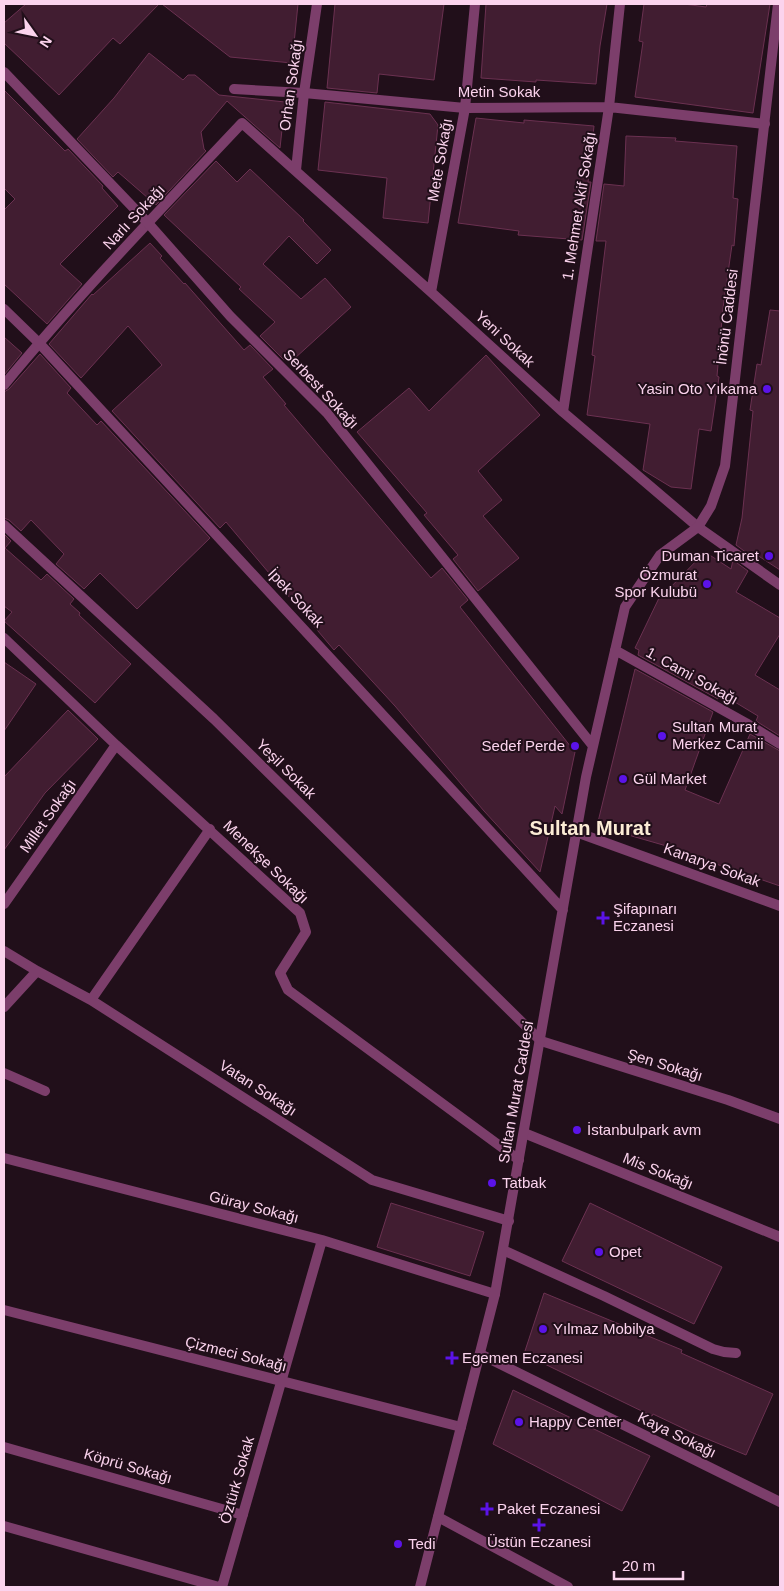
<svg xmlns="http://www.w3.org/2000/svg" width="784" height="1591" viewBox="0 0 784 1591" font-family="Helvetica,sans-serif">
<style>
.building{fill:#411d31;stroke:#6b3151}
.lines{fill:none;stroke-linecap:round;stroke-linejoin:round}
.service{stroke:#7c3e6b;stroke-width:10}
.minor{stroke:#7c3e6b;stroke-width:10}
.tertiary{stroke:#7c3e6b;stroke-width:10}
.poi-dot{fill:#5b13e8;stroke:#210f1a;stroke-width:2}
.labels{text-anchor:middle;stroke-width:4;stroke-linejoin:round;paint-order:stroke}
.street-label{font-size:15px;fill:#fbd3ed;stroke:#210f1a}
.poi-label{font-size:15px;fill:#fbd3ed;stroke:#210f1a;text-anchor:start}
.district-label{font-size:20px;font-weight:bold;fill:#fcecd5;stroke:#210f1a}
</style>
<rect width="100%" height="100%" fill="#210f1a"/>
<path class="building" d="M26 4H159L120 44 113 38 59 95 4 43V23Z
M162 4H298L292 63 230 57Z
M335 4H444L434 80 379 74 377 93 327 88Z
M486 4H607L600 46 596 84 536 80V82L481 78Z
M644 4H684L706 7 707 4H770L753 113 635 97 643 42 639 41Z
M149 53 183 80 188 75H195L219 95 285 102 280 148 227 101 201 132 204 149 206 151 156 205 118 172 113 177 77 139 114 98Z
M4 90 65 151 68 149 103 186 102 188 118 206 60 264 82 284 47 324 4 284V210L15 199 4 188Z
M325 102 430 114 438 125 428 223 383 218 387 178 318 170Z
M476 118 524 123V120L594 126 588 182H591L582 240 518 235 519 231 458 223Z
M626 136 676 138 675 141 737 146 733 198 738 199 734 246 732 245 723 308 717 376 719 377 711 431 699 429 691 489 671 487 643 470 650 424 587 415 595 356 592 355 606 241H596L604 184 624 186Z
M216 161 237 182 250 169 304 220 303 221 331 250 317 264 289 236 263 264 301 299 325 278 351 307 294 359 290 355 284 360 260 336 275 322 239 289 241 287 164 215Z
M150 243 162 256 160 258 184 284 185 283 244 350 250 345 273 369 263 377 286 404 284 405 431 578 442 568 468 600 460 607 575 752 562 814 555 806 540 872 484 811 395 706 339 645 334 650 226 522 220 528 112 411 162 365 128 326 81 378 49 344 92 294 93 295Z
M770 310 780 311V570L757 555 755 559 736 545 742 518 753 411 750 410 757 364 761 365Z
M4 337 22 353 4 375Z
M40 354 71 388 67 393 97 425 101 421 210 538 137 609 100 573 84 589 56 564 64 554 31 520 21 531 9 520 4 518V392L9 389Z
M486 355 540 415 478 471 502 500 483 516 519 558 478 591 453 559 458 555 424 515 427 513 357 432 409 388 429 411Z
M4 534 11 541 5 548 41 580 47 574 74 599 70 604 80 613 79 615 131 664 95 703 4 621 12 612 4 606Z
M705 552 731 569 733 560 748 571 736 592 780 618V634L755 675 780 690V736L756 721 758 716 720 693 718 699 638 655 639 650 635 648 660 596H662Z
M4 662 36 684 4 731Z
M635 669 713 712 685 790 719 804 750 734 780 751V886L684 853V851L597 826Z
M68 710 98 739 45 793 4 850V777Z
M391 1203 484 1232 470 1276 377 1247Z
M590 1203 722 1267 694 1324 562 1261Z
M544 1293 682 1350 681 1353 773 1394 746 1455 693 1433 653 1414 652 1416 524 1354Z
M513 1390 650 1456 622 1511 493 1444Z"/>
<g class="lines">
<path class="service" d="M4 1073 45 1091
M503 1250 604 1296 713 1349 724 1352 736 1353"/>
<path class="minor" d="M234 89 304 93 465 108 609 107 765 124
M296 170 304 93 317 4
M431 292 465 108 475 4
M4 385C79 294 161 209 242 123L431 292 563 412 698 527 780 585
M563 412 609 107 620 4
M4 525 214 719 541 1041 728 1100 780 1119
M4 638 116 745 300 913 306 932 280 973 288 990 519 1160
M576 832 780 906
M4 904 116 745
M4 951 37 971 91 1000 372 1180 509 1221
M91 1000 210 829
M4 1007 37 971
M524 1133 780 1237
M4 1158 322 1240 495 1294
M4 1310 461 1427
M480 1354 780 1502
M4 1447 243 1515
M438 1517 568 1587
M4 1526 219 1587
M222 1587 322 1240"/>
<path class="tertiary" d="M4 72 148 223 230 316 327 413 593 746
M4 309 39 343 563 910
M615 650 746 723 780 744
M420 1587 495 1294 586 777 625 607 660 555 698 527 711 506 725 466 778 4"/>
</g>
<g class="poi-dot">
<circle cx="767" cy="389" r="5"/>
<circle cx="769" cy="556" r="5"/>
<circle cx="707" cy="584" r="5"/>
<circle cx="662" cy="736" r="5"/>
<circle cx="575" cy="746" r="5"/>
<circle cx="623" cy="779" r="5"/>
<path d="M600.5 910.5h5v5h5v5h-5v5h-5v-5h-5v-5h5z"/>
<circle cx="577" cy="1130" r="5"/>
<circle cx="492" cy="1183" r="5"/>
<circle cx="599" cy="1252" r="5"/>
<circle cx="543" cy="1329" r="5"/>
<path d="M449.5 1350.5h5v5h5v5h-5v5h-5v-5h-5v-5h5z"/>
<circle cx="519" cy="1422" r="5"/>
<path d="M484.5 1501.5h5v5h5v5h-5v5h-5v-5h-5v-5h5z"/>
<path d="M536.5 1517.5h5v5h5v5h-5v5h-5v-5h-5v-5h5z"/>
<circle cx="398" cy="1544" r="5"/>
</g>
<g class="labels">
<g class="street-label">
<text transform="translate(291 85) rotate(-82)" y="5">Orhan Sokağı</text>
<text x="499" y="97">Metin Sokak</text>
<text transform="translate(440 160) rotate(-80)" y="5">Mete Sokağı</text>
<text transform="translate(579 206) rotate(-81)" y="5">1. Mehmet Akif Sokağı</text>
<text transform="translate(134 217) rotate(-47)" y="5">Narlı Sokağı</text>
<text transform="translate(727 317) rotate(-83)" y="5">İnönü Caddesi</text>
<text transform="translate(505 339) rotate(43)" y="5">Yeni Sokak</text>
<text transform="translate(321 389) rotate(47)" y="5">Serbest Sokağı</text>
<text transform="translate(296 598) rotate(47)" y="5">İpek Sokak</text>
<text transform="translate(692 676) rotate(29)" y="5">1. Cami Sokağı</text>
<text transform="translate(286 769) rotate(45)" y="5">Yeşil Sokak</text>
<text transform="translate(48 816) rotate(-55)" y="5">Millet Sokağı</text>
<text transform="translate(266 862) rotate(44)" y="5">Menekşe Sokağı</text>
<text transform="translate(712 865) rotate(20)" y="5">Kanarya Sokak</text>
<text transform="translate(665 1065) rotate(17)" y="5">Şen Sokağı</text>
<text transform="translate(258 1088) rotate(33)" y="5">Vatan Sokağı</text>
<text transform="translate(516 1092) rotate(-80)" y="5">Sultan Murat Caddesi</text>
<text transform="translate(658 1171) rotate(22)" y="5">Mis Sokağı</text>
<text transform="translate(254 1207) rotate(14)" y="5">Güray Sokağı</text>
<text transform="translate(236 1354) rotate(14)" y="5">Çizmeci Sokağı</text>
<text transform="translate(677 1435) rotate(26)" y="5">Kaya Sokağı</text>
<text transform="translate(128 1466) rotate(16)" y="5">Köprü Sokağı</text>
<text transform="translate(237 1480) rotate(-74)" y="5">Öztürk Sokak</text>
</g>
<g class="poi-label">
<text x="757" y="394" text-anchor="end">Yasin Oto Yıkama</text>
<text x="759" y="561" text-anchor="end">Duman Ticaret</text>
<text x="697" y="580" text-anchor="end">Özmurat<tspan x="697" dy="17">Spor Kulubü</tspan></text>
<text x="672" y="732">Sultan Murat<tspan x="672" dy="17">Merkez Camii</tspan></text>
<text x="565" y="751" text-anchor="end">Sedef Perde</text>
<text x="633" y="784">Gül Market</text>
<text x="613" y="914">Şifapınarı<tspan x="613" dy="17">Eczanesi</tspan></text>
<text x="587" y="1135">İstanbulpark avm</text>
<text x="502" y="1188">Tatbak</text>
<text x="609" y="1257">Opet</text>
<text x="553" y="1334">Yılmaz Mobilya</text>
<text x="462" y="1363">Egemen Eczanesi</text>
<text x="529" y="1427">Happy Center</text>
<text x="497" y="1514">Paket Eczanesi</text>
<text x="539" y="1547" text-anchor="middle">Üstün Eczanesi</text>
<text x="408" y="1549">Tedi</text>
</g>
<g class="district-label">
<text x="590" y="835">Sultan Murat</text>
</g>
</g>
<rect width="784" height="1591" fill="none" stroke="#fbd3ed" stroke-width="10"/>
<g transform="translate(35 35) rotate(123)" stroke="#210f1a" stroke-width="4" paint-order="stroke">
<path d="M0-4L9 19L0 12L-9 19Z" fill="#fbd3ed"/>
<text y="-8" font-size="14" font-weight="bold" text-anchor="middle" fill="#fbd3ed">N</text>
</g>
<path d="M614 1571v8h69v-8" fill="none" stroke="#fbd3ed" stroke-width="2.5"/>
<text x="622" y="1571" font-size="15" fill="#fbd3ed" stroke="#210f1a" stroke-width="4" paint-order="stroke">20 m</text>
</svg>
